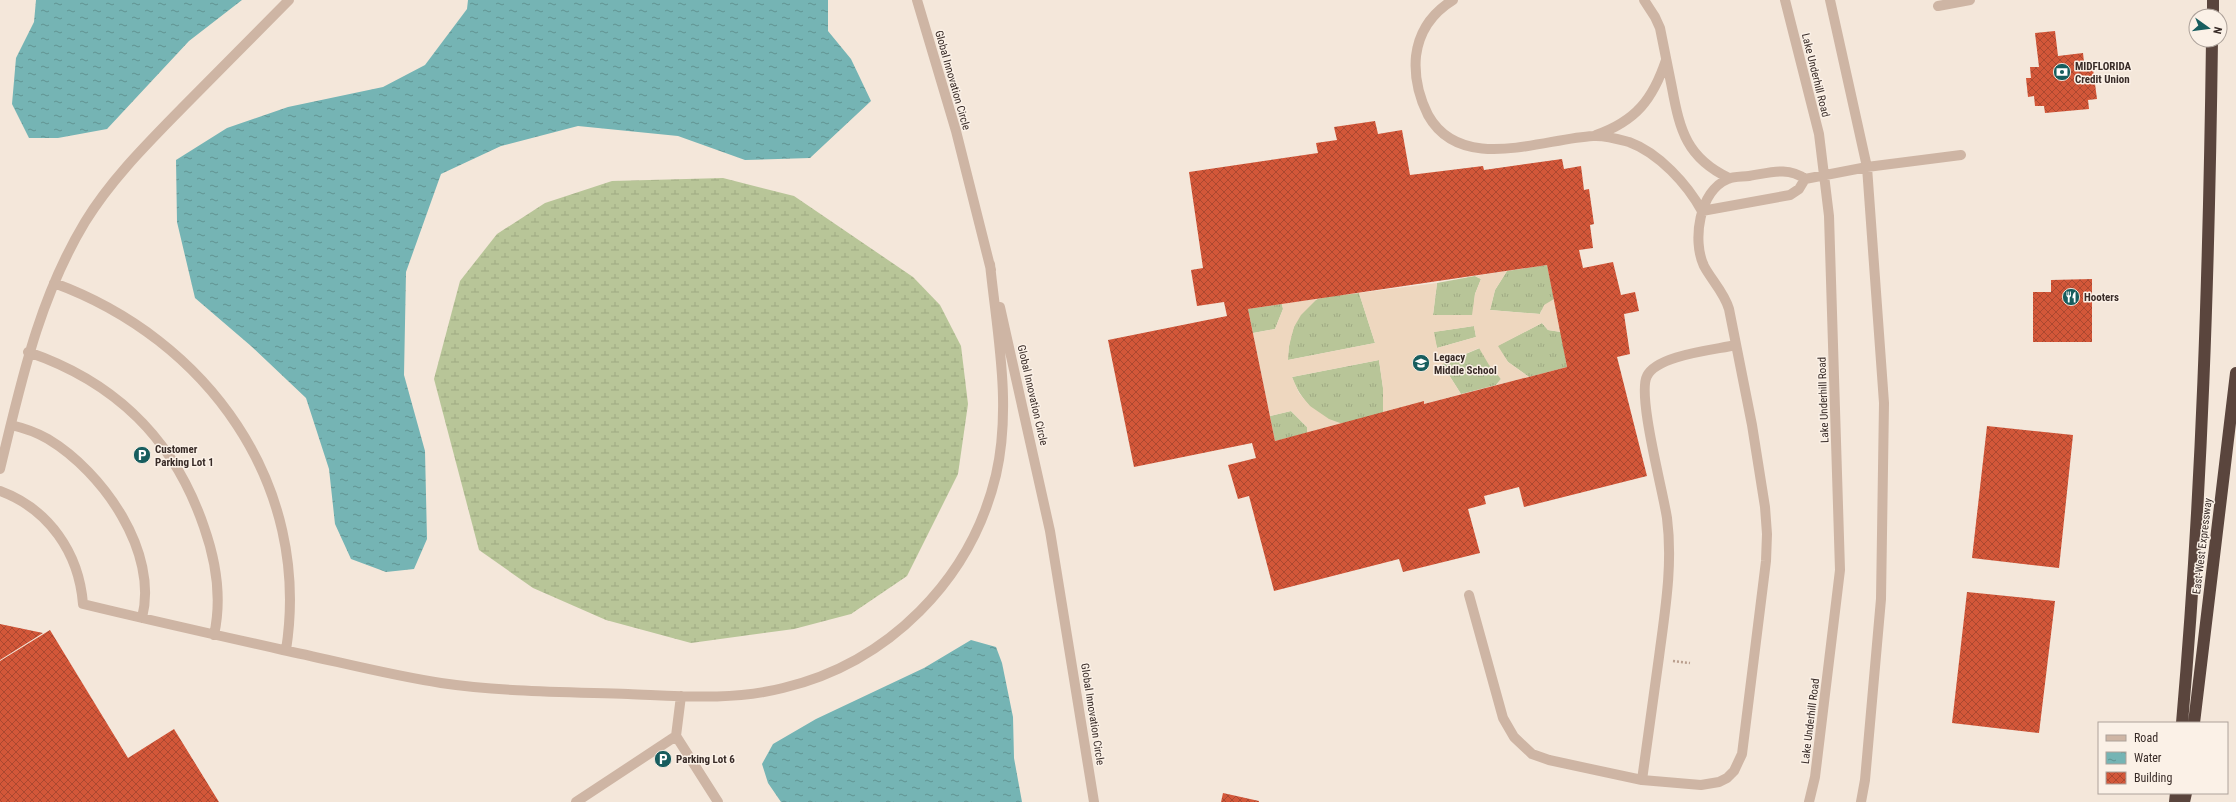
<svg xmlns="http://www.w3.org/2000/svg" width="2236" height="802" viewBox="0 0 2236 802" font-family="'Roboto Condensed',sans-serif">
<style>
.grass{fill:url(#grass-tufts)}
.wetland{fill:url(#wetland-marsh)}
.plaza{fill:#eed7bf;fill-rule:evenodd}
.water{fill:url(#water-ripples)}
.building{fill:url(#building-cross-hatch);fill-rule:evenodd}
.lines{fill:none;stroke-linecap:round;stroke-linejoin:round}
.path{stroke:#ba9f8e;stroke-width:2.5;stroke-dasharray:2 2;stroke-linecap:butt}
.minor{stroke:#ceb5a4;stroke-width:10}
.highway{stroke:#5a453d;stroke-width:12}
.labels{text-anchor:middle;stroke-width:3;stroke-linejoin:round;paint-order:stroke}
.poi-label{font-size:11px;font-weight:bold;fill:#382b27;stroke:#fbf1e7;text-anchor:start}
.street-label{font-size:11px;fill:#382b27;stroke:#fbf1e7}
</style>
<defs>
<pattern id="grass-tufts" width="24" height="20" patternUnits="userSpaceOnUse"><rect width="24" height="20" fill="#b8c598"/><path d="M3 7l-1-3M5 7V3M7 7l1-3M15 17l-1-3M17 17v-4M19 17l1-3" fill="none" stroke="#9fa983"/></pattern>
<pattern id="wetland-marsh" width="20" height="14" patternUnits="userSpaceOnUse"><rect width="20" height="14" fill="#b8c598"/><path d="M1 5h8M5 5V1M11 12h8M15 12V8" fill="none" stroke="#9fa983"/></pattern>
<pattern id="water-ripples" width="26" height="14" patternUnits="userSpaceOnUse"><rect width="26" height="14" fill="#75b4b4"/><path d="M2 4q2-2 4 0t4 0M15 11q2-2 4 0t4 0" fill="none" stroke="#619392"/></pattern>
<pattern id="building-cross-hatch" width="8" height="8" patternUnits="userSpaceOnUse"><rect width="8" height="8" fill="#d35739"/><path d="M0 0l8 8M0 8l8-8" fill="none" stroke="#ac4830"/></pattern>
</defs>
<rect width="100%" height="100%" fill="#f4e7da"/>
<path class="grass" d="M1547 265 1554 299 1541 311 1540 314 1490 310 1495 290 1507 271Z
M1475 276 1481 279 1475 294 1473 315H1433L1437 283Z
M1359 293 1375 343 1288 360C1288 341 1296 305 1318 299 1331 295 1346 295 1359 293Z
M1282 304 1283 309 1275 329 1253 333 1248 309Z
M1542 323 1548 330 1561 332 1567 367 1529 377 1508 362 1497 346Z
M1474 326 1476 337 1437 348 1433 332Z
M1480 348 1501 379 1496 385 1461 394 1442 364Z
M1379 360 1383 388V414C1372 417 1353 424 1343 424 1319 423 1299 397 1292 377Z
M1291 411 1307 427V433L1275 441 1270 416Z"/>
<path class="wetland" d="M723 178 794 196 913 277 940 305 961 346 968 404 958 474 907 576 851 614 794 629 691 643 606 620 533 588 479 550 434 379 460 281 497 234 545 203 612 181Z"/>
<path class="plaza" d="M1507 271 1495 290 1490 310 1540 314 1544 305 1554 299 1561 332 1548 330 1542 323 1498 346 1508 362 1529 377 1496 385 1501 379 1489 365 1479 348 1442 364 1461 394 1424 404V402L1383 414V388L1379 360 1292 377 1299 393 1310 406 1329 419 1343 424 1307 433V427L1291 411 1270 416 1253 333 1275 329 1283 309 1282 304 1317 299 1301 315 1294 327 1289 346 1288 360 1375 343 1359 293 1437 283 1433 315H1472L1475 294 1481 279 1475 276ZM1474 326 1476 337 1437 348 1434 332Z"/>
<path class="water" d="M36 0H242L189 41 107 129 58 138H29L12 104 16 58 34 22Z
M468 0H828V31L851 59 871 101 810 158 745 160 678 136 578 126 501 146 441 174 406 272 404 375 425 451 427 539 414 569 386 572 351 559 335 524 329 469 306 398 251 346 195 298 177 222 176 160 227 128 288 107 383 87 425 65 467 9Z
M971 640 996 647 1002 663 1013 717 1014 758 1022 802H781L768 783 762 764 773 744 816 719 924 668Z"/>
<path class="building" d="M2055 31 2058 56 2083 53 2084 62 2092 61 2097 99 2088 100 2089 109 2045 113 2044 106H2035L2034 96 2028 97 2026 78H2031L2030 67H2039L2035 33Z
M1375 121 1378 134 1402 130 1410 175 1483 166 1484 170 1562 159 1564 169 1581 166 1584 190 1589 189 1594 224 1590 225 1593 248 1579 250 1583 268 1613 262 1621 295 1635 292 1639 311 1624 314 1630 354 1617 357 1647 476 1524 507 1519 487 1484 496 1486 504 1468 509 1480 553 1403 572 1399 559 1274 591 1249 496 1238 499 1228 465 1256 458 1252 443 1134 467 1108 340 1227 316 1224 302 1197 306 1191 270 1203 268 1189 172 1318 153 1316 143 1337 140 1334 127ZM1547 265 1567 367 1424 404V401L1275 441 1248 309Z
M2092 279V342H2033V292H2051V280Z
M1987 426 2073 435 2059 568 1972 558Z
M1967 592 2055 601 2039 733 1952 723Z
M0 624 43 633 0 660Z
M50 630 128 758 174 729 219 802H0V661Z
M1223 793 1259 801V802H1221Z"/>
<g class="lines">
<path class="path" d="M1673 661 1690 663"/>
<path class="minor" d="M917 0 956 131 991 270
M1453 0C1432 13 1419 32 1416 56 1414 77 1419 97 1428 115 1461 174 1541 139 1593 136 1605 135 1618 139 1629 142 1659 153 1687 184 1702 211
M1644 0 1655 17 1660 28C1664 48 1668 68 1672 88 1680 131 1687 158 1729 178
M1785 0 1819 134 1829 216 1840 570 1815 777 1809 802
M1830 0 1867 167 1884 403 1881 599 1865 780 1861 802
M1938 6 1970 0
M1596 135C1636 121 1653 99 1666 60
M1702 211 1790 195 1799 189 1805 179
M54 283C207 339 312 484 286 650
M1000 307 1050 531 1094 802
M28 352C116 382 174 439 204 527 216 561 222 599 214 635
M11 425C24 428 36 432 48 439 103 472 159 552 142 618
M0 469C21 383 38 300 85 222 112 178 149 142 185 105 220 70 254 35 289 0
M0 491C49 509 79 553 83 604 149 620 216 635 283 650 336 661 388 675 441 683 503 692 566 692 628 694 680 696 732 701 783 688 888 663 971 580 996 475 1012 405 997 333 990 264
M1469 595 1503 718 1514 737 1532 754 1549 760 1642 780 1701 785 1719 782 1727 778 1734 771 1742 754 1766 561 1767 534 1765 507 1752 425 1729 309C1724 292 1712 281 1704 266 1692 241 1699 191 1728 179 1734 176 1743 177 1749 176 1769 173 1788 166 1805 179L1867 167 1961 155
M681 696 676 736 718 802
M1642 780C1648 739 1653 698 1659 657 1665 611 1673 565 1667 518 1663 491 1637 395 1647 376 1657 355 1714 350 1736 345
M576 802 676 736"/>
<path class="highway" d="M2213 16V0
M2182 723C2202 496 2209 268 2212 40
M2194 723 2236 373
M2175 802 2176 793
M2184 802 2186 793"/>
</g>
<defs>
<symbol id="bank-disc" viewBox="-11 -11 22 22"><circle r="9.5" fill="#175d5e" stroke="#fbf1e7"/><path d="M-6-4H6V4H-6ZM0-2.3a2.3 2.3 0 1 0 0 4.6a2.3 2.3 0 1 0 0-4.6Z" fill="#fff"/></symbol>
<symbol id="restaurant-disc" viewBox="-11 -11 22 22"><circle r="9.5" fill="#175d5e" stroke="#fbf1e7"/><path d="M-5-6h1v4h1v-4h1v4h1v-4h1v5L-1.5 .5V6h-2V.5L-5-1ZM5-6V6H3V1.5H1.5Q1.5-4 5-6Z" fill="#fff"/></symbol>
<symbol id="school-disc" viewBox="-11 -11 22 22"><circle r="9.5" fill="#175d5e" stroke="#fbf1e7"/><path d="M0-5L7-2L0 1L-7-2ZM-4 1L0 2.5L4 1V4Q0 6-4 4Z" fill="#fff"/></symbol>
<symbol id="parking-disc" viewBox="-11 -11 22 22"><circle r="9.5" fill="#175d5e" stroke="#fbf1e7"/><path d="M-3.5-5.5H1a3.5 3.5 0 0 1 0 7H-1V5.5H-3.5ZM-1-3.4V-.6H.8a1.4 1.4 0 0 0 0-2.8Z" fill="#fff"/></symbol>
</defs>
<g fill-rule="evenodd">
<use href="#bank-disc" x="2052" y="62" width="20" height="20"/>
<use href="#restaurant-disc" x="2061" y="287" width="20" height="20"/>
<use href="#school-disc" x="1411" y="353" width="20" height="20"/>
<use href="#parking-disc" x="132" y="445" width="20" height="20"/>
<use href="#parking-disc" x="653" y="749" width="20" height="20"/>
</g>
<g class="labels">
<g class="poi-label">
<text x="2075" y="70">MIDFLORIDA<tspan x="2075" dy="13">Credit Union</tspan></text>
<text x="2084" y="301">Hooters</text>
<text x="1434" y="361">Legacy<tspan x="1434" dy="13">Middle School</tspan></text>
<text x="155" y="453">Customer<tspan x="155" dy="13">Parking Lot 1</tspan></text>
<text x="676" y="763">Parking Lot 6</text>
</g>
<g class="street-label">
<text transform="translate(1816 75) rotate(76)" y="4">Lake Underhill Road</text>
<text transform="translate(953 80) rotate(74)" y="4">Global Innovation Circle</text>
<text transform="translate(1033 395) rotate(77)" y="4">Global Innovation Circle</text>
<text transform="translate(1823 400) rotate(-92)" y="4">Lake Underhill Road</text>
<text transform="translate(2202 546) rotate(-83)" y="4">East-West Expressway</text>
<text transform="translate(1093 714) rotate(81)" y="4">Global Innovation Circle</text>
<text transform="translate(1810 721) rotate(-83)" y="4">Lake Underhill Road</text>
</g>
</g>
<rect x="2098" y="722" width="130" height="72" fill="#fbf1e7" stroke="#ada29a"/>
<rect x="2106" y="735" width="20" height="6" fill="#ceb5a4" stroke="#ada29a"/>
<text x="2134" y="742" font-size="12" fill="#382b27">Road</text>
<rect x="2106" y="752" width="20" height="12" fill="url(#water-ripples)" stroke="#ada29a"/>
<text x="2134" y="762" font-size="12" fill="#382b27">Water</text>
<rect x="2106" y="772" width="20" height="12" fill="url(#building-cross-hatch)" stroke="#ada29a"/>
<text x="2134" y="782" font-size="12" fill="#382b27">Building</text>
<g transform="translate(2208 28) rotate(104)"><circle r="19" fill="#fbf1e7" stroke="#ada29a"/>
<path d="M0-3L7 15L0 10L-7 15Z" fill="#175d5e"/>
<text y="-6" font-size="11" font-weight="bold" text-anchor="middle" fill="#382b27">N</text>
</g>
</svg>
